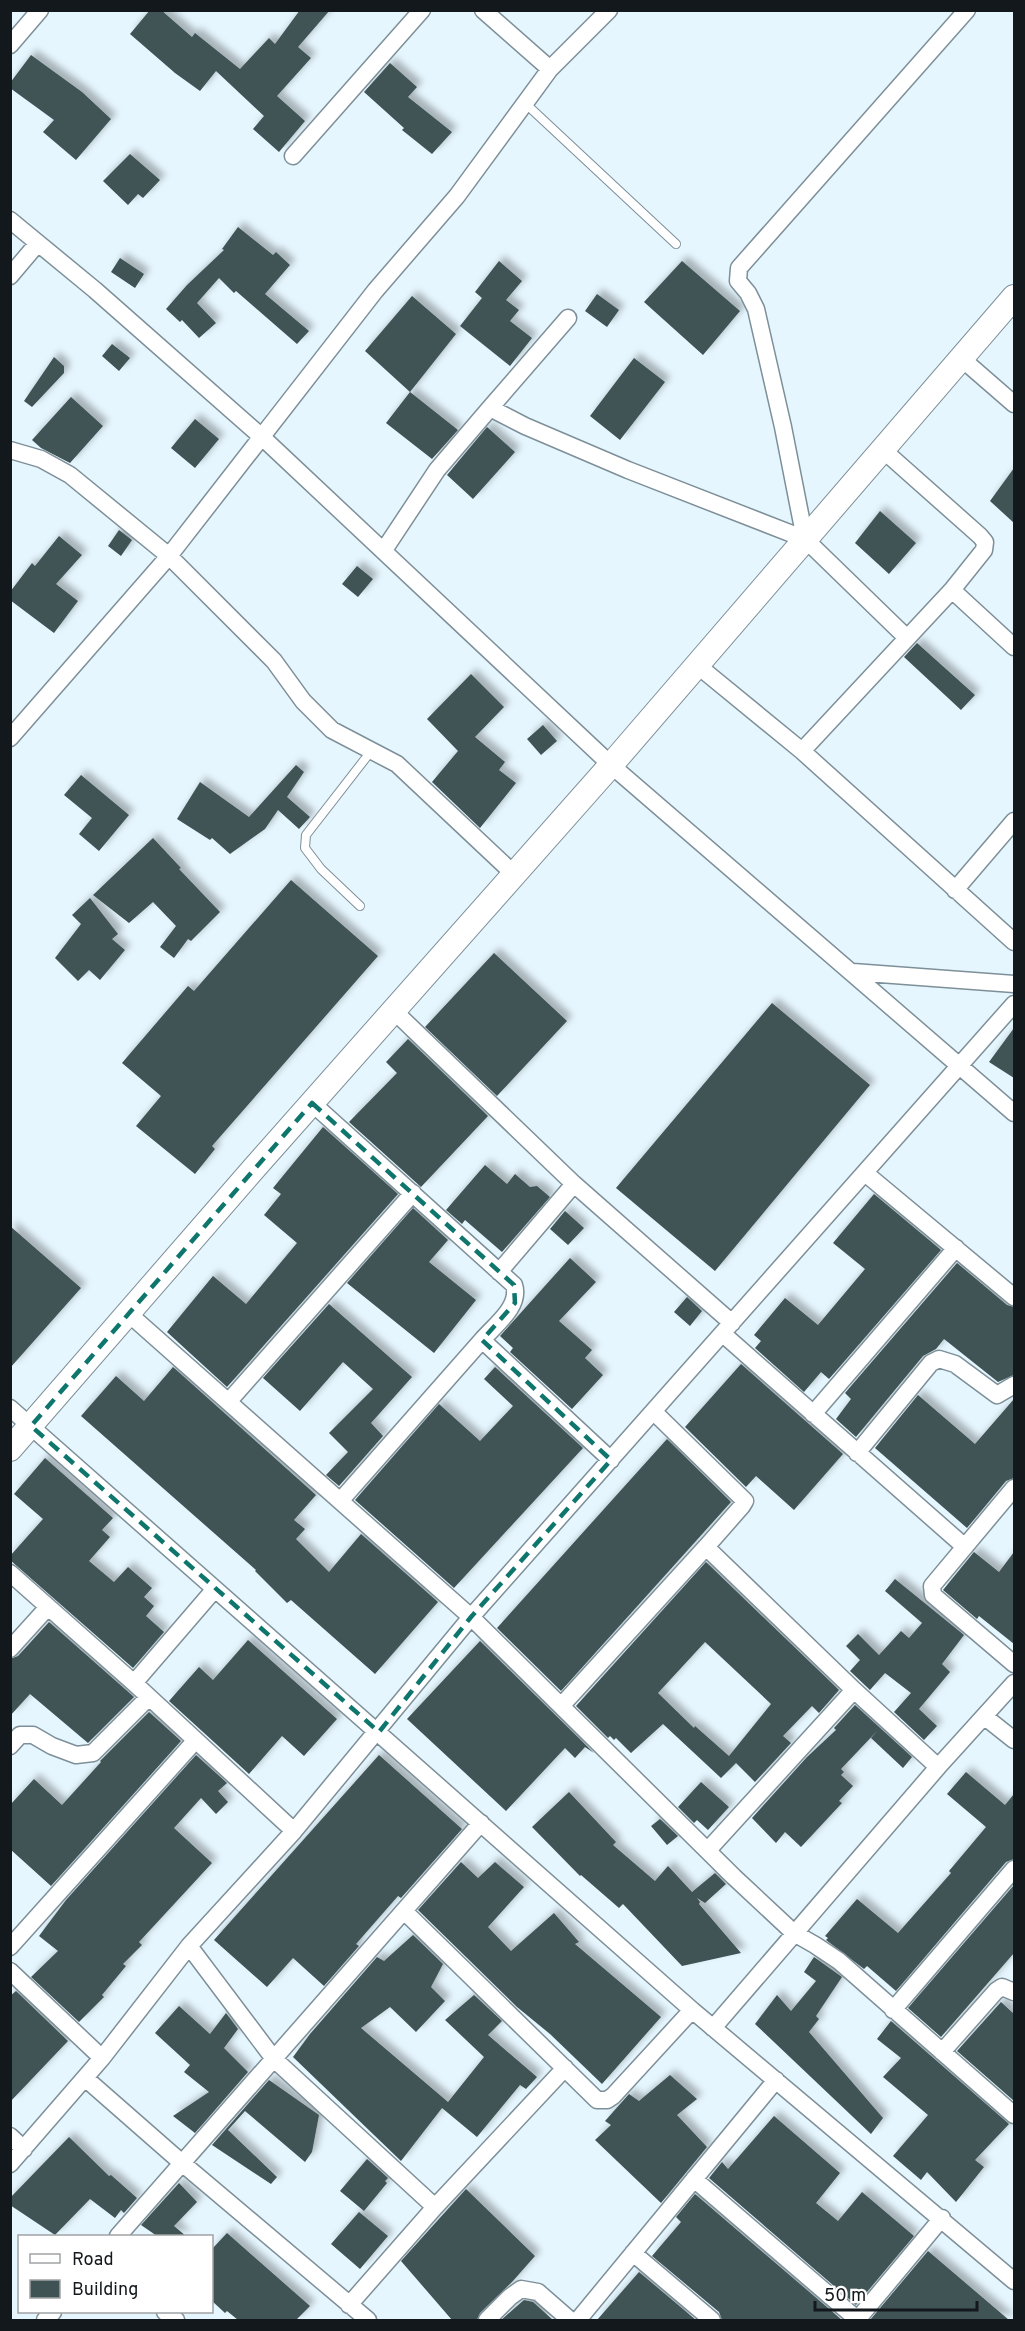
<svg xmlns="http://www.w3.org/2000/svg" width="1025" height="2331" viewBox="0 0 1025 2331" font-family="Overpass,sans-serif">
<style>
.building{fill:#3f5354;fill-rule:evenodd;filter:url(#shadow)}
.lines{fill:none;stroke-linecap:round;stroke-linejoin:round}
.lane-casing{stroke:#7d8f98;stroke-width:10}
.street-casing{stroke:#7d8f98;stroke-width:19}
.secondary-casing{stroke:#7d8f98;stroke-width:26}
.lane{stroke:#fff;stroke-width:8}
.street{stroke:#fff;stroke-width:16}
.secondary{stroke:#fff;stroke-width:24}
.marked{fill:none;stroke:#0f766e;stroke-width:4.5;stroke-dasharray:12 8;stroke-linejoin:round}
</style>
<defs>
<filter id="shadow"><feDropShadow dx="5.5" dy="-5.5" stdDeviation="3" flood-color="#0004"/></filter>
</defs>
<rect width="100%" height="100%" fill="#e6f6fe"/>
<path class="building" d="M150 10H161L192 37 195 33 240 69 269 38 275 44 300 10H330L298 47 311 58 277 96 305 121 279 152 253 129 264 116 216 71 200 91 175 73 130 34Z
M31 55 82 92 111 119 76 160 43 132 54 120 10 88V83Z
M390 63 417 87 408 97 452 132 432 154 402 130 404 128 364 92Z
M130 154 160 180 143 198 138 194 128 205 103 181Z
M238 227 273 255 276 252 290 265 265 294 309 331 297 344 236 291 234 293 219 278 197 303 216 323 199 338 182 320 180 322 166 309 187 285 224 250 222 249Z
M120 258 144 274 135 288 111 272Z
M499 261 522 281 506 300 519 310 510 321 532 338 510 366 460 326 482 298 475 292Z
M682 261 740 311 703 355 644 302Z
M597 294 619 310 607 327 585 311Z
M412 296 456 334 410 392 365 351Z
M112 344 130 358 119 371 102 356Z
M54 357 64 366V373L32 407 24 401Z
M634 358 665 382 620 440 590 416Z
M410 392 458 430 432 459 386 423Z
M71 397 103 426 70 463 41 448 32 440Z
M195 419 219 439 195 468 171 448Z
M487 427 515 452 473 499 447 475Z
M1014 468V523L990 501Z
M880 511 916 543 889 574 855 543Z
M119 530 132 540 121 556 108 546Z
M59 536 82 555 56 584 78 601 54 633 10 600V592L32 563 35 566Z
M357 566 373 579 358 597 342 584Z
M917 643 975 695 961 710 904 657Z
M471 674 504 707 475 737 505 762 499 770 516 783 480 828 432 782 458 751 427 719Z
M543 725 557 741 541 755 527 739Z
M296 765 304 772 287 797 310 817 299 829 278 810 265 829 230 854 212 838 210 840 177 819 200 782 249 817Z
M81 775 129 815 99 851 79 834 92 818 64 795Z
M153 838 181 868 179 869 220 912 191 941 188 939 174 958 160 947 176 926 153 902 129 923 93 895Z
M291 880 378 956 212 1146 215 1149 195 1174 136 1126 161 1096 122 1063 188 986 194 991Z
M90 898 118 934 112 939 125 950 100 980 89 970 78 981 55 958 81 924 72 915Z
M494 953 567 1021 497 1096 425 1027Z
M772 1003 870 1085 715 1271 616 1188Z
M1014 1028V1078L989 1062Z
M408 1039 488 1116 421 1187 349 1122 397 1073 386 1062Z
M323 1127 398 1194 227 1387 167 1332 213 1276 246 1304 297 1243 264 1215 281 1194 273 1188Z
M485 1165 507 1184 515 1174 530 1187 537 1186 550 1197 502 1252 465 1220 462 1224 446 1210Z
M874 1194 941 1250 829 1379 821 1372 804 1392 755 1348 761 1341 754 1335 785 1298 818 1325 865 1269 833 1243Z
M413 1208 448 1240 429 1262 476 1300 434 1353 347 1283Z
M565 1211 584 1228 568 1245 550 1229Z
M10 1226 81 1288 10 1368Z
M570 1258 596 1282 559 1321 592 1350 585 1358 603 1375 572 1409 510 1352 513 1348 500 1336Z
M957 1263 1007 1305 1014 1307V1375L998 1382 944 1339 936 1349 923 1356 856 1437 836 1419 851 1399 845 1393Z
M687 1297 702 1311 690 1326 674 1312Z
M329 1304 412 1377 371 1423 383 1436 339 1486 326 1475 348 1452 329 1433 373 1389 343 1362 300 1411 263 1378Z
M741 1364 843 1454 794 1510 756 1476 746 1487 685 1427Z
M173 1367 316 1495 294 1520 305 1529 296 1539 329 1572 361 1534 438 1602 375 1674 291 1600 287 1603 255 1571 256 1570 81 1416 116 1376 144 1401Z
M495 1367 583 1448 454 1588 355 1500 439 1404 480 1441 513 1406 484 1379Z
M918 1395 975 1444 1014 1399V1478L1006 1481 967 1528 875 1448Z
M667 1439 731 1502 561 1691 497 1628Z
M45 1458 113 1518 102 1530 110 1537 89 1561 114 1582 128 1567 152 1588 144 1597 154 1606 146 1616 164 1632 133 1668 10 1560V1556L43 1519 14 1494Z
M974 1552 999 1572 1014 1552V1644L979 1616 977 1619 943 1590Z
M706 1562 839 1690 819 1713 812 1706 783 1736 791 1743 755 1782 736 1763 721 1778 663 1724 631 1753 616 1738 614 1740 610 1736 608 1738 576 1706ZM705 1642 771 1704 729 1756 695 1726 694 1728 658 1693Z
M895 1579 964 1635 942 1664 950 1672 919 1709 937 1726 924 1740 894 1712 911 1693 885 1673 870 1690 850 1671 860 1660 846 1646 858 1634 879 1655 901 1631 909 1638 922 1623 885 1591Z
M49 1622 134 1697 88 1743 30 1694 10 1716V1659L18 1656Z
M248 1640 337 1719 304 1756 282 1736 249 1774 169 1701 199 1667 213 1680Z
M480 1641 594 1753 585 1747 575 1758 565 1748 506 1811 407 1719Z
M855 1705 912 1757 903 1768 871 1738 878 1730 841 1769 844 1772 841 1775 853 1786 839 1801 842 1803 801 1847 785 1832 776 1843 752 1818 807 1757 836 1730 834 1728Z
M149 1712 181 1741 51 1886 10 1849V1805L34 1779 62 1805 101 1762 100 1761Z
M196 1755 227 1783 218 1791 228 1802 216 1814 201 1798 174 1828 212 1863 139 1942 142 1945 123 1964 126 1966 102 1995 104 1997 79 2022 31 1977 58 1951 39 1936 66 1900Z
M379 1755 462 1829 401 1898 398 1896 356 1944 359 1946 324 1986 293 1958 267 1987 214 1940Z
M966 1772 1005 1805 1014 1794V1859L1006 1862 896 1991 867 1966 864 1969 826 1940 828 1938 825 1936 857 1899 898 1933 951 1873 949 1871 986 1827 947 1794Z
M701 1782 729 1807 708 1830 697 1820 694 1823 678 1807Z
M569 1792 616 1842 613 1845 655 1881 668 1866 692 1892 715 1873 726 1884 705 1903 697 1898 700 1902 699 1904 741 1953 682 1966 623 1904 619 1908 581 1875 580 1876 532 1827Z
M660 1819 678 1836 667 1845 651 1826Z
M461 1862 478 1878 495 1862 524 1887 488 1927 511 1951 554 1913 579 1942 575 1944 661 2017 602 2084 550 2034 517 2007 418 1910Z
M1014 1885V1953L941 2037 908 2008Z
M413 1935 443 1964 431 1987 445 2001 416 2032 390 2007 361 2028 448 2102 484 2057 445 2020 474 1995 502 2021 488 2035 537 2077 526 2089 520 2085 477 2137 442 2108 401 2161 293 2057 310 2034 377 1957 384 1961Z
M814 1957 842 1977 816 2016 819 2019 809 2032 883 2118 871 2134 755 2024 777 1995 791 2011 816 1981 804 1972Z
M16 1991 68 2041 10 2102V1996Z
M1001 2002 1014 2014V2101L957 2051Z
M179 2006 210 2034 226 2013 238 2029 224 2048 248 2072 195 2133 173 2116 209 2092 184 2072 190 2065 155 2033Z
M891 2021 1009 2124 975 2160 984 2167 956 2202 927 2172 921 2180 893 2156 928 2115 883 2077 901 2058 877 2039Z
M670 2075 697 2099 677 2115 707 2147 661 2203 595 2140 611 2125 605 2121 629 2094 639 2101Z
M269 2080 319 2115 312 2152 305 2162 245 2111 228 2130 277 2177 271 2184 212 2145Z
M774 2116 840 2173 816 2203 838 2221 862 2192 914 2236 856 2305 709 2178 722 2162 728 2169Z
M69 2137 109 2176 111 2175 137 2198 124 2213 121 2210 115 2218 90 2199 55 2235 10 2205V2198Z
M367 2159 388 2178 385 2181 387 2183 364 2211 340 2191Z
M179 2183 197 2202 174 2226 186 2236H157L141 2225Z
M466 2189 535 2256 512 2282 480 2313 477 2320H452L401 2261Z
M695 2194 842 2320H722L719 2312 652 2256 681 2222 676 2217Z
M359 2212 388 2236 360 2269 331 2244Z
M227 2233 310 2306 296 2320H238L227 2311 225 2313 212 2301V2249Z
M928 2251 1009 2320H870Z
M639 2272 696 2320H597Z
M524 2300 533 2302 553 2320H501Z"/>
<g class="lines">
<defs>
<path id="lane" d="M526 104 676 244
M360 906 321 869 305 848 306 835 372 750"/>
<path id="street" d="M483 10 550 69
M10 45 40 10
M293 156 422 10
M10 220 95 290 263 438 611 765 1014 1113
M10 276 38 243
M961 358 1014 404
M490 408 568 318
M882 449 980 536 985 542 984 550 952 590 1014 647
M10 450 41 459 70 475 169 556 274 661 303 701 332 730 397 764 515 875
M805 539 783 427 756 309 748 293 738 281 739 268 967 10
M384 550 437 470 490 408 525 426 628 470 805 539 907 638
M697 665 802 751 1014 942
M10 738 169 556 375 291 457 196 550 69 609 10
M802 751 952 590
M955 890 1014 821
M853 972 1014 984
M394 1011 574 1184 732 1323
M312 1103 514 1285C521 1306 495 1325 482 1340L611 1460
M865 1173 1014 1297
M499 1272 574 1184
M129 1314 471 1617 734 1877 794 1933 815 1945 839 1961 1014 2115
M723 1334 965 1547
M229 1401 413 1193
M10 1408 692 2010 1014 2281
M654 1412 745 1501 742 1506 706 1547
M813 1414 956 1248
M857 1453 931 1363 939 1359 955 1364 997 1395 1014 1385
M1014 1488 932 1586 933 1595 1014 1664
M341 1500 482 1340
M10 1573 134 1683 294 1831
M10 1649 48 1607
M134 1683 214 1590
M562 1705 706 1547 854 1690 938 1767
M985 1717 1014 1740
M10 1746 20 1735H33L52 1746 76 1755 93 1753 149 1697
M708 1850 854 1690
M404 1911 597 2100H607L613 2096 692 2010
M189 1946 274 2059 435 2207
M10 1947 195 1741
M10 1971 102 2058
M893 2010 1014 1869
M713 2028 938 1767 1014 1683
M942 2052 996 1991 1002 1987 1014 1992
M85 2078 182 2163 368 2320
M10 2136 24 2149
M10 2164 102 2058 189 1946 294 1831 471 1617 1014 1004
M694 2179 858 2320
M118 2236 481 1823
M633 2253 712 2320
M349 2305 435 2207 565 2068
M165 2312 176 2320
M45 2320 53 2312
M487 2320 510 2297 521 2289 538 2292 570 2320
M578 2320 776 2080
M857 2320 942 2218"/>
<path id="secondary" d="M10 1449 256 1166 611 765 1014 297"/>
</defs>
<use href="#lane" class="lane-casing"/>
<use href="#street" class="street-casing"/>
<use href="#secondary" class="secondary-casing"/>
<use href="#lane" class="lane"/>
<use href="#street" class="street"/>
<use href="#secondary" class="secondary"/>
</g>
<path class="marked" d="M312 1103 514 1285 515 1303 482 1340 611 1460 471 1617 379 1732 31 1426Z"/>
<rect width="1025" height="2331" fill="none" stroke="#12181c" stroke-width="24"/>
<rect x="18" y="2235" width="195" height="78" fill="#ffffff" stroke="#a0a3a4" stroke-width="1.5"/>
<rect x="30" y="2254" width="30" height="9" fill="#ffffff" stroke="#a0a3a4" stroke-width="1.5"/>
<text x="72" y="2265" font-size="18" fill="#12181c">Road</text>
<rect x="30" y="2280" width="30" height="18" fill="#3f5354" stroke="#a0a3a4" stroke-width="1.5"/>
<text x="72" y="2295" font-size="18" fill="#12181c">Building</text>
<path d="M815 2301v9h162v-9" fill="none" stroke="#12181c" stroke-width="3"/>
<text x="824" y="2301" font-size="18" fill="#12181c" stroke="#ffffff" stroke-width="4.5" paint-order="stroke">50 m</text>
</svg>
